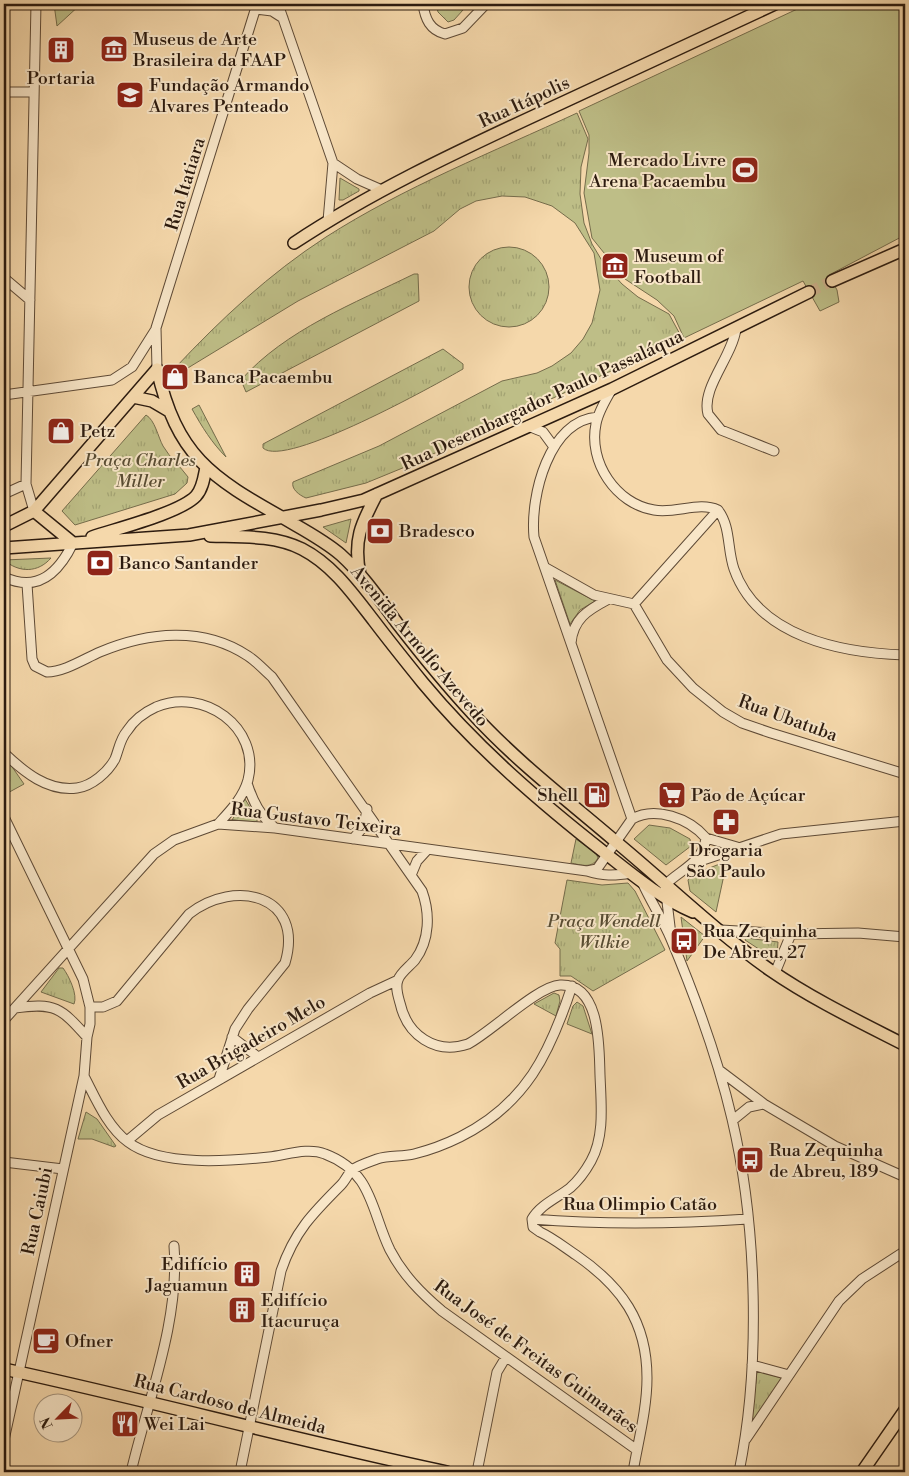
<svg xmlns="http://www.w3.org/2000/svg" width="909" height="1476" viewBox="0 0 909 1476" font-family="'Libre Bodoni',serif">
<style>
.grass{fill:url(#grass-dots);stroke:#756c4b}
.park{fill:url(#park-tufts);stroke:#756c4b}
.garden{fill:#bebe87;stroke:#756c4b}
.lines{fill:none;stroke-linecap:round;stroke-linejoin:round}
.major-tunnel{stroke:#cdb28c;stroke-width:11;stroke-dasharray:11 5.5;stroke-linecap:butt}
.minor-casing{stroke:#5e4a36;stroke-width:11}
.major-casing{stroke:#2c1b0f;stroke-width:14}
.minor{stroke:#f8e6c8;stroke-width:9}
.major{stroke:#f5d8ab;stroke-width:11}
.labels{text-anchor:middle;stroke-width:4;stroke-linejoin:round;paint-order:stroke}
.poi-label{font-size:18px;fill:#2c1b0f;stroke:#f8e6c8;text-anchor:start}
.street-label{font-size:18px;fill:#2c1b0f;stroke:#f8e6c8}
.park-label{font-size:18px;font-style:italic;fill:#584c33;stroke:#f8e6c8}
</style>
<defs>
<pattern id="grass-dots" width="8" height="8" patternUnits="userSpaceOnUse" patternTransform="scale(1.25)"><rect width="8" height="8" fill="#bebe87"/><path d="M2 2h.1M6 6h.1" fill="none" stroke="#a3a373" stroke-width="1.8" stroke-linecap="round"/></pattern>
<pattern id="park-tufts" width="24" height="20" patternUnits="userSpaceOnUse" patternTransform="scale(1.25)"><rect width="24" height="20" fill="#bebe87"/><path d="M3 7l-1-3M5 7V3M7 7l1-3M15 17l-1-3M17 17v-4M19 17l1-3" fill="none" stroke="#a3a373"/></pattern>
</defs>
<rect width="100%" height="100%" fill="#f5d8ab"/>
<filter id="stains"><feTurbulence type="fractalNoise" baseFrequency=".004" numOctaves="4"/><feColorMatrix values="0 0 0 0 .2 0 0 0 0 .09 0 0 0 0 .02 0 0 0 .5 -.17"/></filter>
<radialGradient id="worn" r=".72"><stop offset=".6" stop-color="#630" stop-opacity="0"/><stop offset="1" stop-color="#630" stop-opacity=".3"/></radialGradient>
<path class="grass" d="M245 799 257 819V822L232 820Z"/>
<path class="park" d="M436 4C445 4 452 9 463 10L454 20 448 22 438 12Z
M577 113 588 139 581 167 580 194 584 223 592 244 604 264 622 284 638 297 669 314 682 338 405 467 366 483 306 498C299 495 291 489 293 482L379 446 502 381 537 373 552 366 571 353 583 339 592 323 600 290 594 253 575 223 552 206 525 197 502 196 476 201 460 209 434 231 298 301 173 377 175 368C221 319 269 274 326 237 404 187 493 152 577 113Z
M340 178 359 189V191L343 200H339Z
M469 287a40 40 0 1 1 80 0a40 40 0 1 1-80 0Z
M414 274H418L419 301 246 392 241 380C285 330 355 303 414 274Z
M443 349 463 364V369C437 384 285 469 263 448V444Z
M199 405 226 457C212 443 202 427 192 409Z
M146 415C155 420 158 437 163 446 170 458 180 466 188 477L187 483 175 494 75 525 62 511Z
M351 519 346 543 323 527Z
M51 558C38 573 19 573 4 560Z
M555 580 595 601 580 610 570 624Z
M4 760 8 761 24 784 4 795Z
M649 825 670 828 690 839 691 846 666 865 634 839Z
M576 839 596 853 598 858C592 869 581 865 571 863Z
M727 861 716 912 690 891 688 880 692 875Z
M567 880 602 885 628 883 635 891 665 950 593 991 571 976H560V949L555 943Z
M681 917 705 936 687 961Z
M746 938 778 942 777 956 771 957 745 940Z
M59 968H63C69 976 78 995 74 1004L41 992Z
M554 993 559 995 560 1001 556 1016 534 1004Z
M577 1002 583 1006 592 1034 567 1024 573 1006Z
M86 1112 97 1119 116 1146 114 1147 92 1139H78Z
M757 1371 782 1378 751 1425Z"/>
<path class="garden" d="M54 4H81L57 26Z
M808 4H905V235L829 275 837 290 839 302 820 311 803 281 684 338 674 316 657 300 625 279 592 238 584 193 589 153V135L579 111Z"/>
<g class="lines">
<path class="major-tunnel" d="M809 292 832 281"/>
<defs>
<path id="minor" d="M4 4H36
M278 4 333 163 328 221
M423 4C425 19 430 30 445 34L463 28 486 4
M256 9 272 11 283 18
M4 92H34
M333 163 357 179 382 190
M4 278 30 300
M736 329C732 357 701 388 708 414L721 430 774 451
M157 369 156 328 257 4
M612 389C606 399 598 413 596 424 588 462 616 504 654 510 676 514 699 501 718 510 731 527 727 549 734 569 758 637 841 653 905 655
M4 395 112 380 132 367 156 329
M598 417C549 420 530 496 534 537L632 819
M528 426 543 432 554 447
M4 494 26 484
M34 511 26 484 36 4
M546 568 594 595 634 604 667 660 693 688 723 712 742 723 771 733 905 774
M4 577C38 593 59 572 73 543
M27 584 32 659 35 666 47 672C64 672 84 659 100 652 148 632 203 626 248 656 257 662 264 670 272 677L422 891C430 913 430 940 415 960 410 966 400 973 398 980 395 987 398 996 400 1003 407 1035 435 1055 468 1044 491 1032 538 986 560 985 601 983 599 1048 600 1075 601 1103 605 1136 591 1161 586 1170 578 1181 570 1188 557 1198 540 1205 532 1219L533 1227 540 1232C553 1238 564 1247 576 1255 621 1286 647 1321 647 1378 647 1409 638 1442 633 1472
M634 604 718 510
M571 643C573 619 588 610 607 600
M4 753C24 772 48 792 77 788 92 786 108 772 115 759 119 749 120 739 127 731 134 720 145 712 156 707 203 687 261 727 248 780 243 798 230 811 218 824
M247 783C253 802 260 815 275 828
M4 817 83 979 90 1007V1024L87 1037 84 1076 4 1440
M706 838 737 847
M353 839 364 826 367 809
M694 863 781 834 905 821
M587 871 597 869 632 819C655 806 689 818 706 838 703 863 681 869 665 885L671 935
M412 873 417 861 428 849
M642 882C651 902 663 920 671 939 695 996 718 1059 732 1119 757 1225 761 1365 739 1472
M721 930 791 934 858 933 905 937
M775 973 791 934
M90 1007H103L117 1001 189 914C235 878 305 895 285 963L248 1009 235 1029 219 1079
M15 1008C55 1002 61 1008 87 1037
M4 1020 154 854 174 840 218 824 275 828 587 871C603 876 614 876 631 873
M232 1037 258 1057
M719 1070 764 1104 835 1146 905 1177
M84 1076C96 1099 107 1126 128 1142 161 1167 230 1161 269 1157 287 1155 308 1147 325 1154 373 1172 371 1211 390 1250 403 1275 421 1293 442 1311L637 1450
M733 1120 749 1107 764 1104
M127 1141 158 1115 370 993 398 980
M4 1162 63 1169
M532 1219C605 1225 675 1224 748 1219
M752 1365 789 1375
M746 1439 839 1301 862 1279 905 1251
M131 1472C148 1400 180 1320 174 1246
M240 1472 281 1271C294 1232 313 1213 341 1185 345 1181 348 1174 352 1170 359 1165 369 1162 377 1159 389 1155 402 1157 414 1154 430 1150 446 1144 460 1137 526 1104 550 1053 572 986
M477 1472 497 1372 506 1357"/>
<path id="major" d="M294 243C371 192 454 153 538 114 617 77 696 40 775 4
M832 281 905 249
M157 369C177 456 210 477 285 519 304 530 325 541 341 555 363 575 380 600 397 623 421 654 446 685 473 714 516 761 567 800 615 841 667 884 715 931 770 970 812 999 860 1022 905 1045
M133 397 152 401 169 411
M34 511 73 543
M4 526 34 511 157 369
M210 536C241 537 274 535 302 549 333 565 353 594 374 621 390 642 406 662 423 683 476 747 540 802 605 853 633 875 660 898 693 912
M92 537C115 529 180 513 196 496 203 488 204 477 206 467
M4 548 189 535 321 510 364 500 612 389 809 292
M360 575C353 540 361 524 377 494
M4 1369C152 1401 299 1441 447 1472
M862 1472 905 1410"/>
</defs>
<use href="#minor" class="minor-casing"/>
<use href="#major" class="major-casing"/>
<use href="#minor" class="minor"/>
<use href="#major" class="major"/>
</g>
<defs>
<symbol id="museum-square" viewBox="-11 -11 22 22"><rect x="-9" y="-9" width="18" height="18" rx="4" fill="#8f2418" stroke="#f8e6c8"/><path d="M0-6L6-3V-2H-6V-3ZM-5-1h2V3h-2ZM-1-1h2V3h-2ZM3-1h2V3H3ZM-6 4H6V6H-6Z" fill="#fff"/></symbol>
<symbol id="building-square" viewBox="-11 -11 22 22"><rect x="-9" y="-9" width="18" height="18" rx="4" fill="#8f2418" stroke="#f8e6c8"/><path d="M-4-6H4V6H1V3H-1V6H-4ZM-2.5-4.3h1.7v1.8h-1.7ZM.8-4.3h1.7v1.8H.8ZM-2.5-1h1.7V.8h-1.7ZM.8-1h1.7V.8H.8Z" fill="#fff"/></symbol>
<symbol id="university-square" viewBox="-11 -11 22 22"><rect x="-9" y="-9" width="18" height="18" rx="4" fill="#8f2418" stroke="#f8e6c8"/><path d="M0-5L7-2L0 1L-7-2ZM-4 1L0 2.5L4 1V4Q0 6-4 4Z" fill="#fff"/></symbol>
<symbol id="stadium-square" viewBox="-11 -11 22 22"><rect x="-9" y="-9" width="18" height="18" rx="4" fill="#8f2418" stroke="#f8e6c8"/><path d="M0-5a6.5 5 0 1 0 0 10a6.5 5 0 1 0 0-10ZM-3.5-1.8h7v3.6h-7Z" fill="#fff"/></symbol>
<symbol id="shop-square" viewBox="-11 -11 22 22"><rect x="-9" y="-9" width="18" height="18" rx="4" fill="#8f2418" stroke="#f8e6c8"/><path d="M-5-2.5h2.3a2.7 3.5 0 0 1 5.4 0H5L5.5 6h-11ZM-1.5-2.5h3a1.5 2.3 0 0 0-3 0Z" fill="#fff"/></symbol>
<symbol id="bank-square" viewBox="-11 -11 22 22"><rect x="-9" y="-9" width="18" height="18" rx="4" fill="#8f2418" stroke="#f8e6c8"/><path d="M-6-4H6V4H-6ZM0-2.3a2.3 2.3 0 1 0 0 4.6a2.3 2.3 0 1 0 0-4.6Z" fill="#fff"/></symbol>
<symbol id="fuel-square" viewBox="-11 -11 22 22"><rect x="-9" y="-9" width="18" height="18" rx="4" fill="#8f2418" stroke="#f8e6c8"/><path d="M-5.5-6h7V0h2V4h1.3V-2.5L3-4.5l.8-.8L6-3V5H2.5V1h-1V6h-7ZM-4.2-4.7v3.2H.2V-4.7Z" fill="#fff"/></symbol>
<symbol id="supermarket-square" viewBox="-11 -11 22 22"><rect x="-9" y="-9" width="18" height="18" rx="4" fill="#8f2418" stroke="#f8e6c8"/><path d="M-6-5.5h2.5l.6 2H6L4.5 2H-2.5L-4.4-4H-6ZM-1.5 3.2a1.3 1.3 0 1 0 .1 0ZM3 3.2a1.3 1.3 0 1 0 .1 0Z" fill="#fff"/></symbol>
<symbol id="pharmacy-square" viewBox="-11 -11 22 22"><rect x="-9" y="-9" width="18" height="18" rx="4" fill="#8f2418" stroke="#f8e6c8"/><path d="M-2-6h4v4h4v4h-4v4h-4v-4h-4v-4h4Z" fill="#fff"/></symbol>
<symbol id="bus-square" viewBox="-11 -11 22 22"><rect x="-9" y="-9" width="18" height="18" rx="4" fill="#8f2418" stroke="#f8e6c8"/><path d="M-5-6H5V4H4V6H2V4H-2V6H-4V4H-5ZM-3.5-4V0h7V-4ZM-3.5 1.2v1.5H-2V1.2ZM2 1.2v1.5H3.5V1.2Z" fill="#fff"/></symbol>
<symbol id="cafe-square" viewBox="-11 -11 22 22"><rect x="-9" y="-9" width="18" height="18" rx="4" fill="#8f2418" stroke="#f8e6c8"/><path d="M-5.5-4.5H6V0H3Q3 3.5 0 3.5H-2.5Q-5.5 3.5-5.5 0ZM3-3.2v2h1.7v-2ZM-6 4.5H4V6H-6Z" fill="#fff"/></symbol>
<symbol id="restaurant-square" viewBox="-11 -11 22 22"><rect x="-9" y="-9" width="18" height="18" rx="4" fill="#8f2418" stroke="#f8e6c8"/><path d="M-5-6h1v4h1v-4h1v4h1v-4h1v5L-1.5 .5V6h-2V.5L-5-1ZM5-6V6H3V1.5H1.5Q1.5-4 5-6Z" fill="#fff"/></symbol>
</defs>
<g fill-rule="evenodd">
<use href="#museum-square" x="98" y="33" width="32" height="32"/>
<use href="#building-square" x="45" y="34" width="32" height="32"/>
<use href="#university-square" x="114" y="79" width="32" height="32"/>
<use href="#stadium-square" x="729" y="154" width="32" height="32"/>
<use href="#museum-square" x="599" y="250" width="32" height="32"/>
<use href="#shop-square" x="159" y="361" width="32" height="32"/>
<use href="#shop-square" x="45" y="415" width="32" height="32"/>
<use href="#bank-square" x="364" y="515" width="32" height="32"/>
<use href="#bank-square" x="84" y="547" width="32" height="32"/>
<use href="#fuel-square" x="581" y="779" width="32" height="32"/>
<use href="#supermarket-square" x="656" y="779" width="32" height="32"/>
<use href="#pharmacy-square" x="710" y="806" width="32" height="32"/>
<use href="#bus-square" x="668" y="925" width="32" height="32"/>
<use href="#bus-square" x="734" y="1144" width="32" height="32"/>
<use href="#building-square" x="231" y="1258" width="32" height="32"/>
<use href="#building-square" x="226" y="1294" width="32" height="32"/>
<use href="#cafe-square" x="30" y="1325" width="32" height="32"/>
<use href="#restaurant-square" x="109" y="1408" width="32" height="32"/>
</g>
<g class="labels">
<g class="poi-label">
<text x="133" y="45">Museus de Arte<tspan x="133" dy="21">Brasileira da FAAP</tspan></text>
<text x="61" y="84" text-anchor="middle">Portaria</text>
<text x="149" y="91">Fundação Armando<tspan x="149" dy="21">Alvares Penteado</tspan></text>
<text x="726" y="166" text-anchor="end">Mercado Livre<tspan x="726" dy="21">Arena Pacaembu</tspan></text>
<text x="634" y="262">Museum of<tspan x="634" dy="21">Football</tspan></text>
<text x="194" y="383">Banca Pacaembu</text>
<text x="80" y="437">Petz</text>
<text x="399" y="537">Bradesco</text>
<text x="119" y="569">Banco Santander</text>
<text x="578" y="801" text-anchor="end">Shell</text>
<text x="691" y="801">Pão de Açúcar</text>
<text x="726" y="856" text-anchor="middle">Drogaria<tspan x="726" dy="21">São Paulo</tspan></text>
<text x="703" y="937">Rua Zequinha<tspan x="703" dy="21">De Abreu, 27</tspan></text>
<text x="769" y="1156">Rua Zequinha<tspan x="769" dy="21">de Abreu, 189</tspan></text>
<text x="228" y="1270" text-anchor="end">Edifício<tspan x="228" dy="21">Jaguamun</tspan></text>
<text x="261" y="1306">Edifício<tspan x="261" dy="21">Itacuruça</tspan></text>
<text x="65" y="1347">Ofner</text>
<text x="144" y="1430">Wei Lai</text>
</g>
<g class="street-label">
<text transform="translate(524 102) rotate(-25)" y="6">Rua Itápolis</text>
<text transform="translate(185 184) rotate(-73)" y="6">Rua Itatiara</text>
<text transform="translate(542 400) rotate(-25)" y="6">Rua Desembargador Paulo Passaláqua</text>
<text transform="translate(420 646) rotate(50)" y="6">Avenida Arnolfo Azevedo</text>
<text transform="translate(788 718) rotate(20)" y="6">Rua Ubatuba</text>
<text transform="translate(316 819) rotate(7)" y="6">Rua Gustavo Teixeira</text>
<text transform="translate(251 1042) rotate(-30)" y="6">Rua Brigadeiro Melo</text>
<text x="640" y="1210">Rua Olimpio Catão</text>
<text transform="translate(37 1211) rotate(-78)" y="6">Rua Caiubi</text>
<text transform="translate(536 1356) rotate(36)" y="6">Rua José de Freitas Guimarães</text>
<text transform="translate(230 1404) rotate(14)" y="6">Rua Cardoso de Almeida</text>
</g>
<g class="park-label">
<text x="140" y="466">Praça Charles<tspan x="140" dy="21">Miller</tspan></text>
<text x="604" y="927">Praça Wendell<tspan x="604" dy="21">Wilkie</tspan></text>
</g>
</g>
<rect width="909" height="1476" fill="none" stroke="#f5d8ab" stroke-width="20"/>
<rect x="5" y="5" width="899" height="1466" fill="none" stroke="#2c1b0f" stroke-width="2.5"/>
<rect x="10" y="10" width="889" height="1456" fill="none" stroke="#2c1b0f"/>
<g transform="translate(58 1418) rotate(246)"><circle r="24" fill="#f8e6c8" stroke="#a6957e"/>
<path d="M0-4L9 19L0 12L-9 19Z" fill="#8f2418"/>
<text y="-8" font-size="14" font-weight="bold" text-anchor="middle" fill="#2c1b0f">N</text>
</g>
<rect width="100%" height="100%" filter="url(#stains)"/>
<rect width="100%" height="100%" fill="url(#worn)"/>
</svg>
